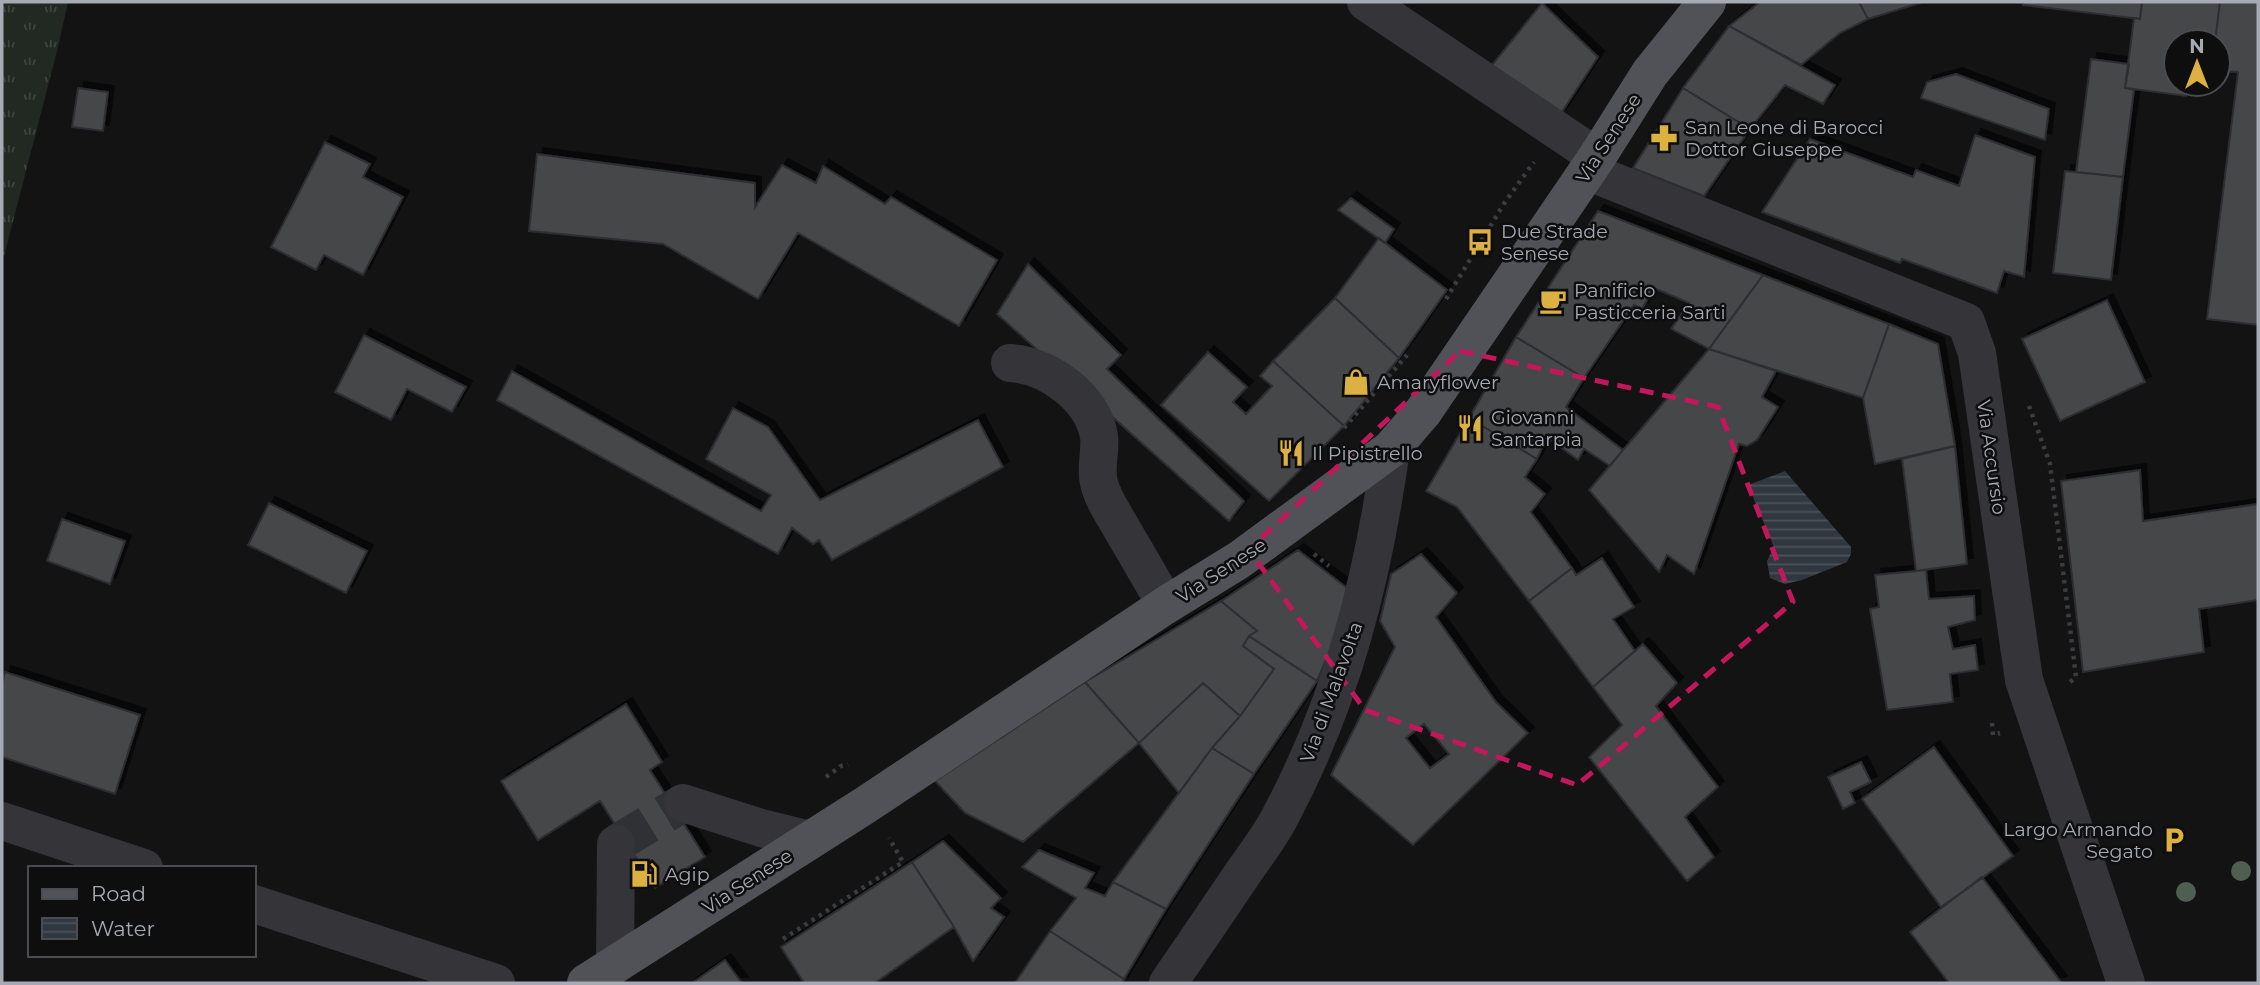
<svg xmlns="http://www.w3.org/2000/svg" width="2260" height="985" viewBox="0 0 2260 985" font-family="Montserrat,sans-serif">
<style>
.grass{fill:url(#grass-tufts)}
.water{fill:url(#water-rules)}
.building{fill:#454649;stroke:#2d2d30;stroke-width:2;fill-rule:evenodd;filter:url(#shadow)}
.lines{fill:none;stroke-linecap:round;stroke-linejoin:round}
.minor-tunnel{stroke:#303134;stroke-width:38;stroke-dasharray:38 19;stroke-linecap:butt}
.path{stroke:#3b3c40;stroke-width:4.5;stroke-dasharray:3.5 5;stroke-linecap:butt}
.minor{stroke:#353539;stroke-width:38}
.major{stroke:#515258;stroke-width:38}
.tree{fill:#4e5e50}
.marked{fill:none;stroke:#c2185b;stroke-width:5;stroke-dasharray:14 9;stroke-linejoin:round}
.labels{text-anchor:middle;stroke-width:5;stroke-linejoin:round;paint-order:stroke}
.poi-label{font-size:19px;fill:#a6aab3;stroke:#0e0e0f;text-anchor:start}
.street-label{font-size:19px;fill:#a6aab3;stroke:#0e0e0f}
</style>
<defs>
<pattern id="grass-tufts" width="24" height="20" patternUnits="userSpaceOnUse" patternTransform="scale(1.75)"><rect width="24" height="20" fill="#222923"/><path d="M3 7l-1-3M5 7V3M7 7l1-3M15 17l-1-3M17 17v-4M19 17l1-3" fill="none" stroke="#3f4541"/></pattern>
<pattern id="water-rules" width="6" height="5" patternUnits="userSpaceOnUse" patternTransform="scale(1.75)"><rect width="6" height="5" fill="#30373e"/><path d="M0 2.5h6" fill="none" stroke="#4b5158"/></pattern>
<filter id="shadow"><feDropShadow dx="6" dy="-6" stdDeviation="0" flood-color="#0009"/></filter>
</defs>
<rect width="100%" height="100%" fill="#131314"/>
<path class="grass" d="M2 2H68L57 51 4 256 2 255Z"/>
<path class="water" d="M1785 471 1851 547V554L1847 562 1802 580 1785 584 1770 578 1767 561 1774 547 1748 485Z"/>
<path class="building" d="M1760 2H1859L1868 19 1840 33 1801 65 1729 26Z
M1859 2H1923L1868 19Z
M2023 2H2142L2140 19 2023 5Z
M2142 2H2220L2215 42H2176V84H2188L2186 96 2125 88 2134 18 2140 19Z
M2220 2H2258V325L2207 319 2238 72 2218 71V42H2215Z
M1542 3 1598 57 1560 115 1488 70Z
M1729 26 1835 85 1823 104 1785 85 1750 129 1683 88Z
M2091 59 2129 64 2125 88 2134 90 2123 177 2076 172Z
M1956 74 2049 109 2045 140 1921 98 1927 82Z
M78 88 108 92 103 131 72 127Z
M1683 88 1750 129 1704 196 1633 168Z
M1975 135 2035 157 2024 277 2004 271 1997 293 1902 259 1900 263 1762 212 1810 139 1913 177 1916 170 1959 186Z
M325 142 370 164 363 177 403 197 363 275 324 255 316 270 271 247Z
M537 154 755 183V207L782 165 816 183 823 166 885 204 891 197 997 260 959 326 798 233 758 299 663 244 529 231Z
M2065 171 2123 177 2111 280 2053 273Z
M1351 198 1394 229 1385 243 1338 210Z
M1598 211 1763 275 1709 349 1671 329 1689 303 1654 288 1642 309 1634 305 1584 378 1516 337Z
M1379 238 1447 290 1399 358 1335 298Z
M1028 264 1121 355 1107 369 1244 501 1229 521 997 314Z
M1763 275 1889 324 1863 398 1709 349Z
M1335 298 1399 358 1344 426 1273 361Z
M2107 300 2145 382 2060 421 2022 339Z
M1889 324 1938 344 1955 446 1875 464 1863 398Z
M364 335 466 387 452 412 407 389 391 420 335 392Z
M1516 337 1584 378 1566 407 1623 450 1610 466 1584 449 1578 460 1547 437 1537 459 1469 418Z
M1709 349 1776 371 1762 397 1778 407 1757 440 1747 446 1739 444 1694 574 1667 555 1659 572 1589 490Z
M1208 352 1247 387 1233 402 1246 414 1272 386 1260 376 1273 361 1344 426 1269 501 1161 405Z
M512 371 761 511 771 495 706 459 733 408 768 427 820 500 978 420 1003 467 832 560 819 540 813 544 792 528 778 554 497 400Z
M1469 418 1537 459 1525 477 1545 494 1531 512 1572 568 1529 601 1457 507 1426 491Z
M1955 446 1967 564 1916 571 1902 459Z
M2140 470 2143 521 2258 504V600L2199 609 2204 652 2083 672 2061 481Z
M269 503 367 551 346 593 248 545Z
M62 519 125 541 110 584 47 561Z
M1298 550 1355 594 1317 681 1249 636 1257 631 1221 601Z
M1421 554 1457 593 1436 617 1496 702 1528 733 1413 845 1331 775 1395 647 1380 621 1391 574ZM1424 724 1449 754 1430 768 1406 738Z
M1602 558 1634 607 1613 619 1635 651 1593 687 1529 601 1572 568 1576 575Z
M1926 570 1929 599 1974 596 1975 620 1948 627 1953 649 1975 645 1978 670 1950 674 1953 702 1887 710 1870 609 1879 607 1875 575Z
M1221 601 1257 631 1249 636 1243 646 1274 669 1240 716 1203 683 1139 743 1085 682Z
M1249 636 1317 681 1254 774 1212 748 1240 716 1274 669 1243 646Z
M1643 644 1677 683 1656 706 1718 787 1685 817 1714 857 1687 881 1589 757 1622 725 1593 687Z
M5 672 140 715 115 794 2 757V683Z
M1085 682 1139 743 1023 842 965 813 935 781Z
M1203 683 1240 716 1212 748 1179 793 1139 743Z
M626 704 662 762 650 770 705 857 655 888 600 801 538 840 501 781Z
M1934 747 2013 856 1941 907 1862 799Z
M1212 748 1254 774 1166 909 1113 882Z
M1861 762 1871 782 1850 792 1855 803 1843 809 1828 777Z
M943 841 1001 898 991 908 1004 917 973 961 954 927 912 862Z
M1039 850 1094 873 1085 888 1105 896 1113 882 1166 909 1124 979 1050 931 1076 898 1022 867Z
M912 862 954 927 875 983H804L781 947Z
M1982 877 2061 982 2059 983H1949L1910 932Z
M1050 931 1124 979 1122 983H1015Z
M725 960 742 983H692Z"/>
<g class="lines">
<path class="minor-tunnel" d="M616 844 683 803"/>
<path class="path" d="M1446 299 1505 202 1534 162
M2029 406 2050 464 2076 677 2069 683
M1344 428 1407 355
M1314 554 1329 566
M1992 723 1993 735 2000 733
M826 777 841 766 848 764
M783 939 903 862 889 838"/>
<path class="minor" d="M1366 2 1597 157
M1587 171 1966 322 1977 353 2024 680 2126 983
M1010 363C1048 365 1092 397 1099 436 1101 451 1095 467 1099 483 1103 500 1115 516 1123 531 1138 556 1152 581 1166 605
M683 803 761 828 810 840
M2 821 144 868
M254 904 496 983
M615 965 616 844
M1168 983C1193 947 1218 910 1243 873 1256 854 1271 835 1281 815 1343 698 1373 578 1391 449"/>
<path class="major" d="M586 983 867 804 1166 605 1239 560 1391 449 1423 412 1597 157 1650 73 1707 2"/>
</g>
<g class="tree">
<circle cx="2241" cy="871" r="10"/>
<circle cx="2186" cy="892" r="10"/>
</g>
<path class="marked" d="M1460 351 1718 407 1793 602 1577 785 1365 710 1249 550Z"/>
<defs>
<symbol id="pharmacy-bare" viewBox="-9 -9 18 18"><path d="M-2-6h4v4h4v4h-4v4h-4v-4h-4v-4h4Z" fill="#ddb042" stroke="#0e0e0f" stroke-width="2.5" paint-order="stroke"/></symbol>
<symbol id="bus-bare" viewBox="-9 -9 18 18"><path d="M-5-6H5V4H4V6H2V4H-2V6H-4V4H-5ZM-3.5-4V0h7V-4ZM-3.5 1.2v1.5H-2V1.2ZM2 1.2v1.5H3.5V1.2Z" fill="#ddb042" stroke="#0e0e0f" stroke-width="2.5" paint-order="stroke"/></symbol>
<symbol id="cafe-bare" viewBox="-9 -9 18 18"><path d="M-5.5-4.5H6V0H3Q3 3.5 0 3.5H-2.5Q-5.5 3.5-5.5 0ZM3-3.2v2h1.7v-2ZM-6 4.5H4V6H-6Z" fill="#ddb042" stroke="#0e0e0f" stroke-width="2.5" paint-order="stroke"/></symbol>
<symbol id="shop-bare" viewBox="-9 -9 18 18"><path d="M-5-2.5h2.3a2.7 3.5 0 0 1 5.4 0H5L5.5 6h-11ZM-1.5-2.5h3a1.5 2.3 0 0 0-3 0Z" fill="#ddb042" stroke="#0e0e0f" stroke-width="2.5" paint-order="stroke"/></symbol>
<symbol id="restaurant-bare" viewBox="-9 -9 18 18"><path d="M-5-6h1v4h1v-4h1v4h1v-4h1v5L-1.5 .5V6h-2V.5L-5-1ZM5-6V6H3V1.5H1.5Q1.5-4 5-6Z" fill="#ddb042" stroke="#0e0e0f" stroke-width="2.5" paint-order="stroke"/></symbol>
<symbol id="parking-bare" viewBox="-9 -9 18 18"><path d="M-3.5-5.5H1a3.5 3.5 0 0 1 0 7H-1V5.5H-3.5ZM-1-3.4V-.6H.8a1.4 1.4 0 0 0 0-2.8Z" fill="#ddb042" stroke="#0e0e0f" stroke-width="2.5" paint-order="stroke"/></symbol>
<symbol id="fuel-bare" viewBox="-9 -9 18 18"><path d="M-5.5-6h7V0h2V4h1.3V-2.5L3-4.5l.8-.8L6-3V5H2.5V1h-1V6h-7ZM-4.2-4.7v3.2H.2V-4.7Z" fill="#ddb042" stroke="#0e0e0f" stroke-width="2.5" paint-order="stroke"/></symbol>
</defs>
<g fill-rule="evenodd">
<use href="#pharmacy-bare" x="1645" y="119" width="38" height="38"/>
<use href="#bus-bare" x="1461" y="223" width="38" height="38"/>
<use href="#cafe-bare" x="1534" y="282" width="38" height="38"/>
<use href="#shop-bare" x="1337" y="363" width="38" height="38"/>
<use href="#restaurant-bare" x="1451" y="409" width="38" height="38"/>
<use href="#restaurant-bare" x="1272" y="434" width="38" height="38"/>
<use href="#parking-bare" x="2155" y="821" width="38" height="38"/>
<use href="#fuel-bare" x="625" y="855" width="38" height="38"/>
</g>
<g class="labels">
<g class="poi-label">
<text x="1685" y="134">San Leone di Barocci<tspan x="1685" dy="22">Dottor Giuseppe</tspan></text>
<text x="1501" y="238">Due Strade<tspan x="1501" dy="22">Senese</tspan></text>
<text x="1574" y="297">Panificio<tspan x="1574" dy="22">Pasticceria Sarti</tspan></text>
<text x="1377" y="389">Amaryflower</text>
<text x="1491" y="424">Giovanni<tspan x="1491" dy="22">Santarpia</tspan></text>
<text x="1312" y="460">Il Pipistrello</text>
<text x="2153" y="836" text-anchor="end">Largo Armando<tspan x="2153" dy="22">Segato</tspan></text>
<text x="665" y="881">Agip</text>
</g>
<g class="street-label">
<text transform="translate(1608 138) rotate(-57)" y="7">Via Senese</text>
<text transform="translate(1992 457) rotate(82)" y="7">Via Accursio</text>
<text transform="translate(1221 570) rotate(-33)" y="7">Via Senese</text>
<text transform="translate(1331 692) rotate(-70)" y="7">Via di Malavolta</text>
<text transform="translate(747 881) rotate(-33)" y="7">Via Senese</text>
</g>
</g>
<rect width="2260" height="985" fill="none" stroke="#a6aab3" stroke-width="7"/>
<rect x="28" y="866" width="228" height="91" fill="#0e0e0f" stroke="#4b4c51" stroke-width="2"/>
<rect x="42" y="889" width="35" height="10" fill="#515258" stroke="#4b4c51" stroke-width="2"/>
<text x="91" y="901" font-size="21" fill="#a6aab3">Road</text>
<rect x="42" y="918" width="35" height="21" fill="url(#water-rules)" stroke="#4b4c51" stroke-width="2"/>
<text x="91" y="936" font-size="21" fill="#a6aab3">Water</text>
<g transform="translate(2197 63)"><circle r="33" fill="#0e0e0f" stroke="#4b4c51" stroke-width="2"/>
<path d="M0-5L12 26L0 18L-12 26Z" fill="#ddb042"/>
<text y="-10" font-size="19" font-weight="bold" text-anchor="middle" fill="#a6aab3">N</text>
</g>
</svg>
